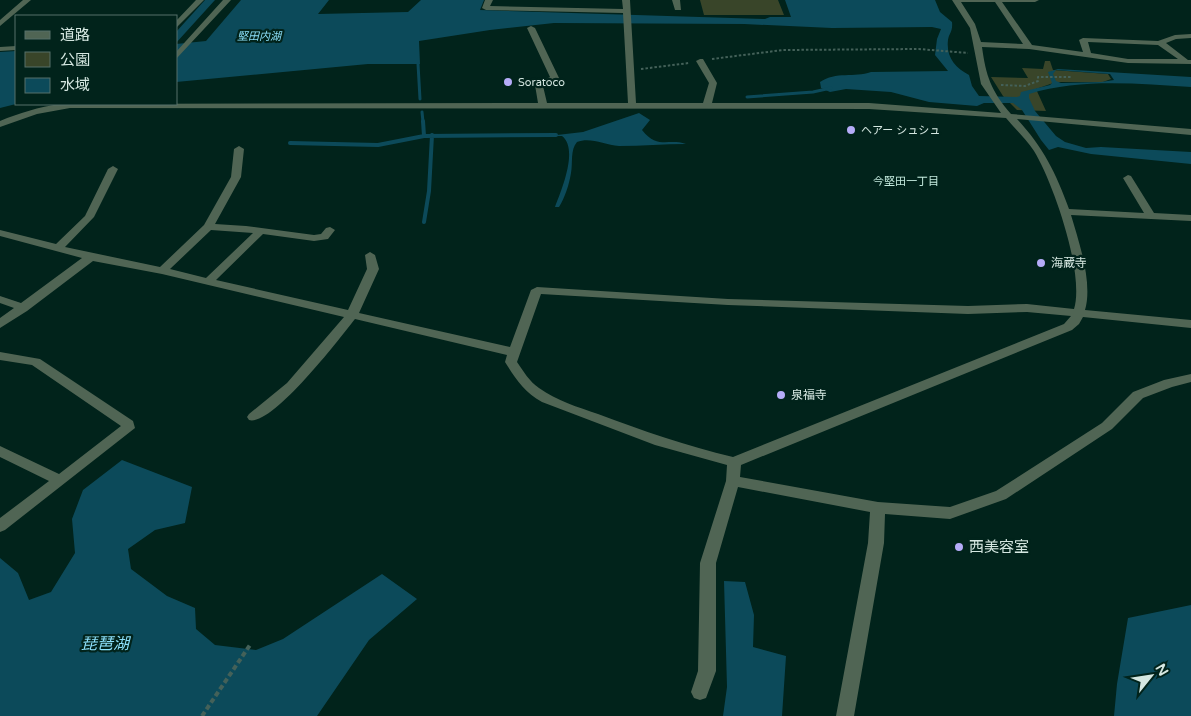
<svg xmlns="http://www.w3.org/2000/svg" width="1191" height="716" viewBox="0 0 1191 716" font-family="'Varela Round','Noto Sans JP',sans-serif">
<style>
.green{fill:#394529}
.water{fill:#0c4a5a;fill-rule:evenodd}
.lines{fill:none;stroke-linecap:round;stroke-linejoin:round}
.stream-far1{stroke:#0c4a5a;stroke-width:3}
.stream{stroke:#0c4a5a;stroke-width:4}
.path-far1{stroke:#446159;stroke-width:2;stroke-dasharray:2.5 2;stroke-linecap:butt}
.path{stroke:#446159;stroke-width:4;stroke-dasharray:5 3;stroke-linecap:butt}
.minor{fill:#506554;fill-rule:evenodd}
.poi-dot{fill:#b5acf8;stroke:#01231b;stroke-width:2}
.labels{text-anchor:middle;stroke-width:4.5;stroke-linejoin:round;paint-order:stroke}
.far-water-label{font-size:11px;font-style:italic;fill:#8cdff9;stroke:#01231b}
.far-poi-label{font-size:11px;fill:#d5e7e1;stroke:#01231b;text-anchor:start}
.far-neighbourhood-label{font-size:11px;fill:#c4eade;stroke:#01231b}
.poi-label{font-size:12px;fill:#d5e7e1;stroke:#01231b;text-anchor:start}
.near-poi-label{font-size:15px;fill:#d5e7e1;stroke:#01231b;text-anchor:start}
.near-water-label{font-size:16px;font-style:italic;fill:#8cdff9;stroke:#01231b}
</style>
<rect width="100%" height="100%" fill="#01231b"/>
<path class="green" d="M700 0H778L784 15H704Z
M1045 61H1050L1053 70 1108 74 1111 79 1103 82H1056L1036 89 1046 111 1017 110 1003 96 991 77 1028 78 1022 68 1043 69Z"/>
<path class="water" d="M205 0H215L176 43V32Z
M241 0H329L318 14 408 12 421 0H484L480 10 765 19 770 17H791L785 0H935L940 12 952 22C953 32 949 33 948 40 946 57 955 68 969 75L972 86 979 96 1017 97 1020 96 1021 92 1050 85 1052 83 1048 72 1058 69 1191 77V87C1138 84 1081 78 1029 94V98L1035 111 1056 136 1065 142 1086 148 1101 147 1191 152V164L1091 154 1058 147 1049 150 1041 140 1022 110 1013 103H984L977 106 929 102 891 92 846 89 830 92 821 88 820 82C836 71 854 78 871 72L948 71 935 55 937 39 941 29 932 27 832 28 744 24 554 23 490 30 419 41 420 64H368L176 82V44L206 41ZM1056 70 1110 74 1114 80 1101 82 1061 83 1056 81 1053 74Z
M16 51V104L0 108V52Z
M639 113 650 120 642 130C658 150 668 138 686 144 664 144 642 146 619 146 604 145 591 137 577 142 570 150 573 163 571 173 569 185 565 197 559 207H555C561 191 579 149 562 136H556L557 135 583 132Z
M122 460 192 487 185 523 155 530 128 549 131 569 167 596 195 608 196 629 215 645 256 650 283 639 382 574 417 599 369 640 317 716H0V558L18 573 29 600 51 592 75 553 72 519 83 490Z
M724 581 745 582 754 615 753 647 786 656 782 716H723L727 687Z
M1191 605V716H1114L1117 684 1128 618Z"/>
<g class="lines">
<path class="stream-far1" d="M418 64 420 99
M747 97 813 92 831 88
M422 112 423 122"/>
<path class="stream" d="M423 121 424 136 556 135
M290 143 378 145 424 136
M424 222 429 191 432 135"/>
<path class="path-far1" d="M712 59 783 50 919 49 968 53
M641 69 689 63
M1001 85 1025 86 1038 81V77H1072"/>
<path class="path" d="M202 716 250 645"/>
<path class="minor" d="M23 0H31L0 26V20Z
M196 0H204L176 28V21Z
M223 0H231L176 59V52Z
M485 0H493L490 6 623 9 622 0H630L636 103H703L709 83 696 61 700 59H703L717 83 712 103H869L1001 113 981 84 970 28 952 0H1039L1035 2H1002L1032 45 1083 52 1079 40 1083 38 1158 41 1175 35 1191 34V38L1176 39 1166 43 1188 60H1191V64L1128 63 1029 49 982 47C986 76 991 91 1011 114L1191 129V135L1017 119C1043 147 1056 173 1069 209L1144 213 1123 178 1128 175 1131 176 1154 213 1191 215V221L1071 215C1079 242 1093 283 1085 310L1191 320V328L1083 317 1079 324 1072 330 741 465 740 477 878 502 950 507 996 491 1102 423 1133 392 1164 380 1191 374V382L1172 387 1143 398 1112 429 1006 499 950 519 885 514 884 543 854 716H836L868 543 870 512 738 487 716 563V671L706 698 700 700 694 698 691 692 698 671 700 563 726 481 727 465 655 445 542 402C524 392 516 379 505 362L507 355 355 319C340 338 272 427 249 420L247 417 249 414 287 383 344 317 162 274 93 261 27 311 0 328V318L14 308 0 303V296L21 303 82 258 0 236V230L56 244 85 216 108 169 113 166 118 169 94 217 65 247 160 267 204 225 231 177 234 149 239 146 244 149 241 177 215 224 246 226 314 235 321 234 326 228 330 227 335 230 328 239 314 241 263 234 216 280 348 310 367 269 365 255 370 252 375 255 379 269 359 313 510 347 531 290 537 287 728 299 968 306 1027 304 1074 309C1085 274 1053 182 1034 151 1026 139 1015 129 1006 118L869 109 70 108 37 114 0 127V121C19 113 39 107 60 104L538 103 535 85 550 77 527 28 531 26 535 28 559 78 543 86 547 103H628L623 13 486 10 482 8ZM961 2H995L1023 44 981 42 975 24ZM1088 42 1158 45 1178 59H1128L1091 53ZM211 230 253 233 206 278 170 269ZM541 294 728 305 968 314 1027 312 1071 316 1064 324 733 457C687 446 643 431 598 414 578 407 557 401 539 388 529 381 524 372 517 362Z
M672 0H680L681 10H675Z
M16 46V50L0 51V47Z
M0 352 40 359 133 421 135 428 5 530 0 532V518L49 481 0 457V446L59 474 121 426 32 365 0 360Z"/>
</g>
<g class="poi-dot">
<circle cx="508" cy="82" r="5"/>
<circle cx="851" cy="130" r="5"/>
<circle cx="1041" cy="263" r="5"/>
<circle cx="781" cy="395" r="5"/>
<circle cx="959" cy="547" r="5"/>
</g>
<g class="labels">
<g class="far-water-label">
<text x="259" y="40">堅田内湖</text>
</g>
<g class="far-poi-label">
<text x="518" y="86">Soratoco</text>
<text x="861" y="134">ヘアー シュシュ</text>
</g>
<g class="far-neighbourhood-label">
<text x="906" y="185">今堅田一丁目</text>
</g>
<g class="poi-label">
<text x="1051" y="267">海蔵寺</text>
<text x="791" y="399">泉福寺</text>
</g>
<g class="near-poi-label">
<text x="969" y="552">西美容室</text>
</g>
<g class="near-water-label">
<text x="105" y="649">琵琶湖</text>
</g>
</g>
<rect x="15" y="15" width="162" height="90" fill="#01231b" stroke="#56716a"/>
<rect x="25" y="31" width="25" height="8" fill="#506554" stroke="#56716a"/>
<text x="60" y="40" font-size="15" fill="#d5e7e1">道路</text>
<rect x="25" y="52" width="25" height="15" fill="#394529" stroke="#56716a"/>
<text x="60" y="65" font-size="15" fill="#d5e7e1">公園</text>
<rect x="25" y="78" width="25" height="15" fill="#0c4a5a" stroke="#56716a"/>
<text x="60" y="90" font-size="15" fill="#d5e7e1">水域</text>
<g transform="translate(1151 676) rotate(60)" stroke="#01231b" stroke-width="4" paint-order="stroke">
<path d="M0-4L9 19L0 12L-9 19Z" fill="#d5e7e1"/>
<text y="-8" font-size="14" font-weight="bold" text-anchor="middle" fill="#d5e7e1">N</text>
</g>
</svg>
